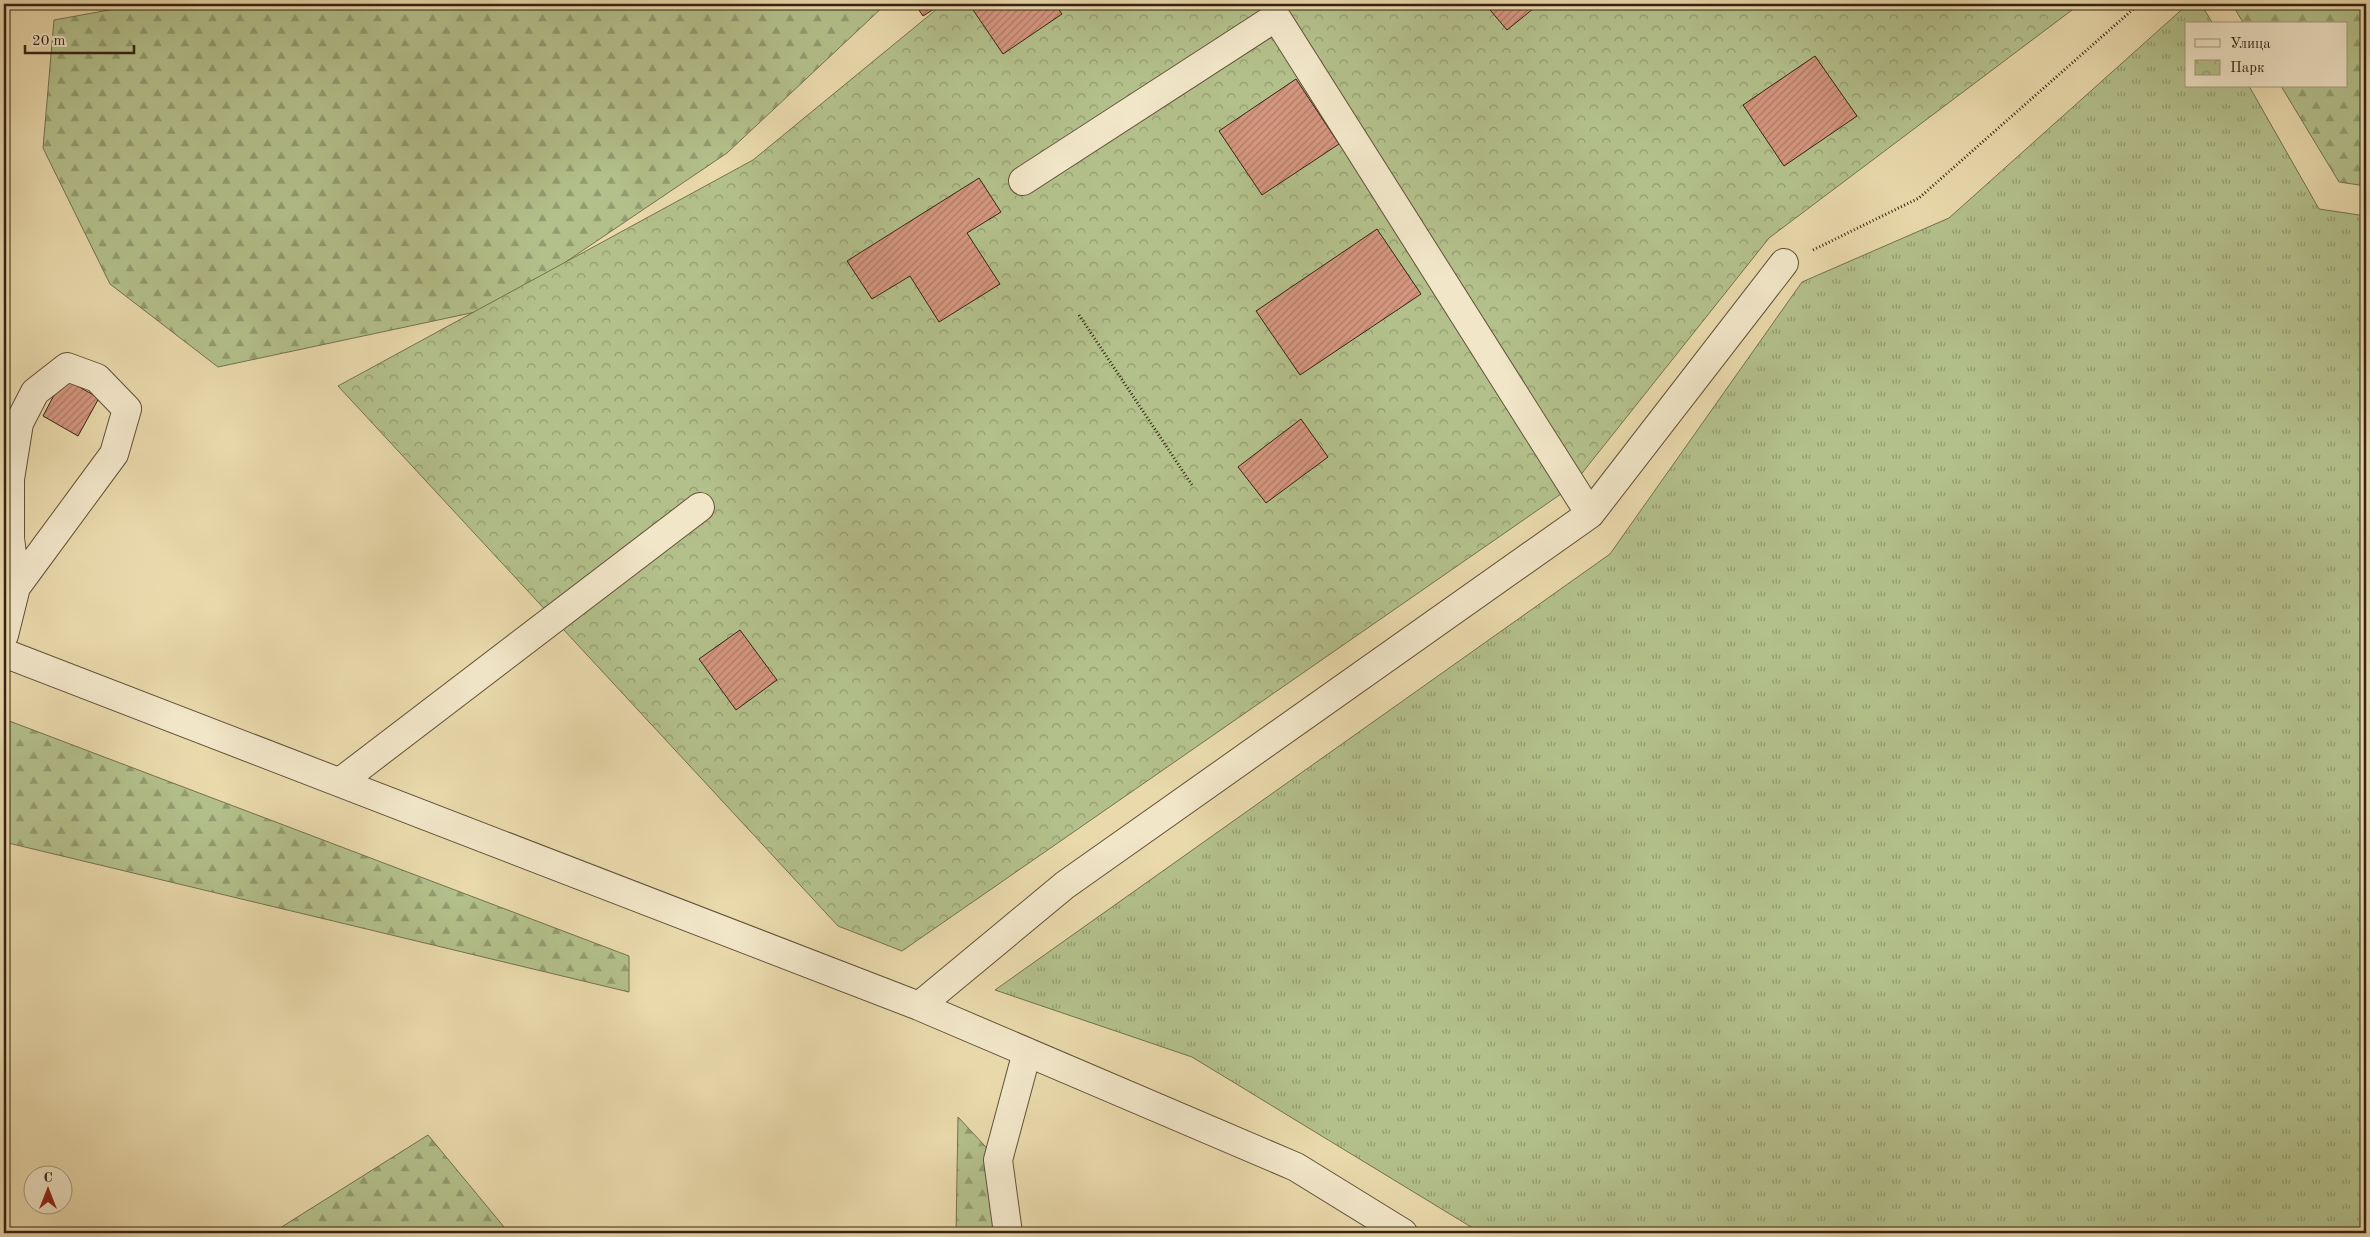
<svg xmlns="http://www.w3.org/2000/svg" width="2370" height="1237" viewBox="0 0 2370 1237" font-family="'Old Standard TT',serif">
<style>
.grass{fill:url(#grass-tufts);stroke:#74714e}
.forest{fill:url(#forest-firs);stroke:#74714e}
.park{fill:url(#park-crowns);stroke:#74714e}
.building{fill:url(#building-hatch);stroke:#362212}
.lines{fill:none;stroke-linecap:round;stroke-linejoin:round}
.minor-casing{stroke:#635038;stroke-width:30}
.path{stroke:#362212;stroke-width:3;stroke-dasharray:1 2.5;stroke-linecap:butt}
.minor{stroke:#f1e6c8;stroke-width:28}
</style>
<defs>
<pattern id="grass-tufts" width="24" height="20" patternUnits="userSpaceOnUse" patternTransform="scale(1.25)"><rect width="24" height="20" fill="#b3c08b"/><path d="M3 7l-1-3M5 7V3M7 7l1-3M15 17l-1-3M17 17v-4M19 17l1-3" fill="none" stroke="#929c70"/></pattern>
<pattern id="forest-firs" width="22" height="20" patternUnits="userSpaceOnUse" patternTransform="scale(1.25)"><rect width="22" height="20" fill="#b3c08b"/><path d="M5 1l3.5 6h-7zM16 11l3.5 6h-7z" fill="#929c70"/></pattern>
<pattern id="park-crowns" width="20" height="18" patternUnits="userSpaceOnUse" patternTransform="scale(1.25)"><rect width="20" height="18" fill="#b3c08b"/><path d="M2 6a3 3 0 1 1 6 0M12 15a3 3 0 1 1 6 0" fill="none" stroke="#929c70"/></pattern>
<pattern id="building-hatch" width="6" height="6" patternUnits="userSpaceOnUse" patternTransform="scale(1.25)"><rect width="6" height="6" fill="#d4967e"/><path d="M-1 1l2-2M0 6l6-6M5 7l2-2" fill="none" stroke="#ad7a66"/></pattern>
</defs>
<rect width="100%" height="100%" fill="#e9d9ab"/>
<filter id="stains"><feTurbulence type="fractalNoise" baseFrequency=".004" numOctaves="4"/><feColorMatrix values="0 0 0 0 .2 0 0 0 0 .09 0 0 0 0 .02 0 0 0 .5 -.17"/></filter>
<radialGradient id="worn" r=".72"><stop offset=".6" stop-color="#630" stop-opacity="0"/><stop offset="1" stop-color="#630" stop-opacity=".3"/></radialGradient>
<path class="grass" d="M2188 4H2201L2213 24H2186V86H2249L2319 209 2366 216V1233H1481L1192 1057 995 990 1610 554 1802 282 1949 218Z"/>
<path class="forest" d="M142 4H886L727 153 499 307 218 367 110 284 43 148 54 20Z
M2232 4H2366V186L2339 182 2281 86H2346V24H2244Z
M4 719 629 956V992L4 842Z
M958 1117 998 1160 1016 1233H956Z
M428 1135 509 1233H272Z"/>
<path class="park" d="M943 4H2080L1769 238 1571 487 902 951 838 926 338 386 753 160Z"/>
<path class="building" d="M915 4H942L923 16Z
M969 4H1055L1062 14 1003 54Z
M1485 4H1539L1507 30Z
M1815 56 1857 116 1784 166 1743 105Z
M1296 79 1339 144 1262 195 1219 131Z
M979 178 1001 212 967 233 1000 284 939 322 910 276 872 299 847 261Z
M1377 229 1421 294 1300 375 1256 311Z
M63 378 99 398 78 436 43 416Z
M1301 419 1328 457 1266 503 1238 467Z
M740 630 777 680 736 710 699 659Z"/>
<g class="lines">
<defs>
<path id="minor" d="M1023 181 1276 17 1590 514
M4 635 16 587 10 538V479L19 423 35 392 67 367 97 378 127 409 114 454 16 587
M4 653 919 1006 1296 1167 1403 1233
M340 782 700 507
M919 1006 1065 885 1590 514 1784 263
M1008 1233 998 1160 1027 1052"/>
</defs>
<use href="#minor" class="minor-casing"/>
<path class="path" d="M1813 250 1919 198 2139 4
M1079 315 1192 485"/>
<use href="#minor" class="minor"/>
</g>
<rect width="2370" height="1237" fill="none" stroke="#e9d9ab" stroke-width="20"/>
<rect x="5" y="5" width="2360" height="1227" fill="none" stroke="#362212" stroke-width="2.5"/>
<rect x="10" y="10" width="2350" height="1217" fill="none" stroke="#362212"/>
<rect x="2185" y="22" width="162" height="65" fill="#f1e6c8" stroke="#a6987f"/>
<rect x="2195" y="39" width="25" height="8" fill="#f1e6c8" stroke="#a6987f"/>
<text x="2230" y="48" font-size="15" fill="#362212">Улица</text>
<rect x="2195" y="60" width="25" height="15" fill="url(#park-crowns)" stroke="#a6987f"/>
<text x="2230" y="72" font-size="15" fill="#362212">Парк</text>
<g transform="translate(48 1190)"><circle r="24" fill="#f1e6c8" stroke="#a6987f"/>
<path d="M0-4L9 19L0 12L-9 19Z" fill="#8f2418"/>
<text y="-8" font-size="14" font-weight="bold" text-anchor="middle" fill="#362212">С</text>
</g>
<path d="M25 45v8h109v-8" fill="none" stroke="#362212" stroke-width="2.5"/>
<text x="32" y="45" font-size="15" fill="#362212" stroke="#f1e6c8" stroke-width="4" paint-order="stroke">20 m</text>
<rect width="100%" height="100%" filter="url(#stains)"/>
<rect width="100%" height="100%" fill="url(#worn)"/>
</svg>
